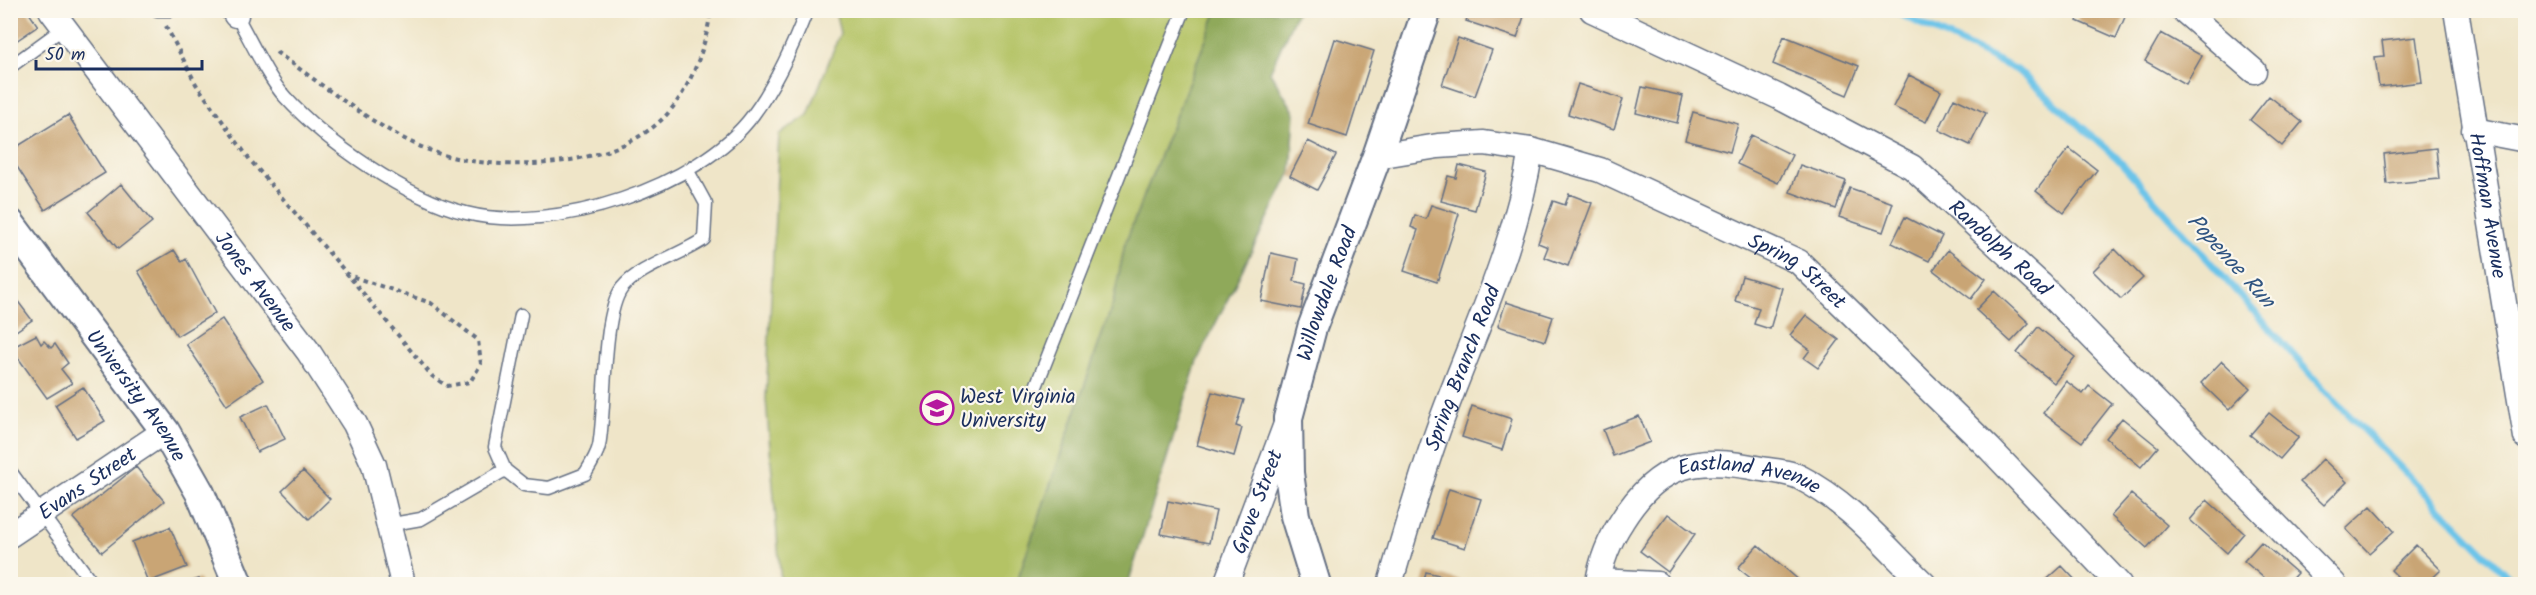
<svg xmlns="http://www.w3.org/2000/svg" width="2536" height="595" viewBox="0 0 2536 595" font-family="Kalam,sans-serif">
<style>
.green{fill:#b4c365;stroke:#687962;stroke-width:1.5}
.forest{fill:#8fa95a;stroke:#556c5c;stroke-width:1.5}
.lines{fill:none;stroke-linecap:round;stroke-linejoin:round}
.stream{stroke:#6cc4e9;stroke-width:7}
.building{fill:#c9a574}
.service-casing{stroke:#656f83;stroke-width:15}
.minor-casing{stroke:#656f83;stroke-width:27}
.tertiary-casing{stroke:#656f83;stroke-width:32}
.path{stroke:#656f83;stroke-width:4;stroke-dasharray:4.5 4.5;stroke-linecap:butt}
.service{stroke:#fff;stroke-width:12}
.minor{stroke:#fff;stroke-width:24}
.tertiary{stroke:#fff;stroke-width:28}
.labels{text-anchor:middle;stroke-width:4.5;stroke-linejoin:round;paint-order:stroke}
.street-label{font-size:21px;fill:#1b2f5e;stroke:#fbf7ec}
.poi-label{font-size:21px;fill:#1b2f5e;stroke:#fbf7ec;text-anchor:start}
.water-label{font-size:22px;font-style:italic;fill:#2f5481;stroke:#fbf7ec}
</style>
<rect width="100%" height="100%" fill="#fbf7ec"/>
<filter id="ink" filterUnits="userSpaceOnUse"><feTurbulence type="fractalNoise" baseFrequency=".0167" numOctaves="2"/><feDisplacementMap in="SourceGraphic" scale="12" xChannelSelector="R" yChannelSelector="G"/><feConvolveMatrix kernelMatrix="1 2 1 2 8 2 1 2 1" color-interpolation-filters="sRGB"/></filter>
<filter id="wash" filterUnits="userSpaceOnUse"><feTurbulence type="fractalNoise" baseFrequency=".008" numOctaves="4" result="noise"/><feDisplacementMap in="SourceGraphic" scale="24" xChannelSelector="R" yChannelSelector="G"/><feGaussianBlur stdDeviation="1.35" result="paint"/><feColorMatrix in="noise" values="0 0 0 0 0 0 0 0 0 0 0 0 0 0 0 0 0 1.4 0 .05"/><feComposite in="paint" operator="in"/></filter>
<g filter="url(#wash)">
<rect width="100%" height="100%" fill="#efe5c8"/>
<path class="green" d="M835 11H1217L1125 244 1113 303 1016 584H781L766 399 779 135 808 115 840 33Z"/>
<path class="forest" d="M1217 11H1297L1270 72 1295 113 1291 172 1197 361 1128 584H1016L1113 303 1125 244Z"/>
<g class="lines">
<path class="stream" d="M1892 10 2017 70 2116 157 2329 395 2511 580"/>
</g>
<g id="blocks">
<path class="building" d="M10 10H27L38 26 13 43 10 39Z
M1470 10H1526L1517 38 1466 21Z
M2082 10H2128L2116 38 2077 21Z
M2161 33 2202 56 2186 84 2145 61Z
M1784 36 1859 66 1847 95 1773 64Z
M2416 37 2422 82 2379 87 2375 57 2384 56 2382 41Z
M1458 38 1492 50 1475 96 1442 85Z
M1335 39 1374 51 1347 137 1308 124Z
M1909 75 1941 91 1926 122 1893 107Z
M1578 84 1623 99 1614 129 1568 114Z
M1642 87 1683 96 1677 123 1636 113Z
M2269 96 2302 122 2282 146 2250 120Z
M1954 98 1986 113 1970 145 1939 130Z
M1693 112 1738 124 1730 152 1685 140Z
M68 115 105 173 45 210 10 156V151Z
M1751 135 1792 155 1778 183 1737 164Z
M1308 141 1336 155 1317 190 1290 176Z
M2069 148 2097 170 2064 213 2036 191Z
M2436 148 2439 179 2387 184 2384 154Z
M1459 165 1486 172 1475 210 1441 201 1448 176 1456 178Z
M1800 165 1846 181 1836 209 1790 192Z
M121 184 152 222 118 249 88 212Z
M1850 188 1893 203 1883 232 1839 217Z
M1569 194 1592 203 1568 266 1544 257 1548 247 1538 243 1553 201 1565 205Z
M1431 205 1459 214 1437 282 1404 271 1418 230 1411 227 1415 215 1426 219Z
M1905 217 1942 236 1929 261 1892 243Z
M2115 249 2143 278 2121 299 2093 271Z
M174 250 182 262 186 259 215 313 177 336 138 271Z
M1948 250 1986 279 1971 299 1933 270Z
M1271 253 1298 259 1294 281 1306 284 1301 309 1261 301Z
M1742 276 1782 288 1770 329 1754 324 1759 308 1735 301Z
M10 291 32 320 10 335Z
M1994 291 2029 323 2011 342 1976 310Z
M1506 302 1553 317 1545 341 1498 326Z
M1806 315 1839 340 1818 368 1804 358 1810 350 1790 335Z
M222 319 263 380 227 405 186 344Z
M2038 327 2075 357 2054 383 2017 353Z
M36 335 41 344 44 341 51 348 55 344 68 363 61 369 72 383 47 398 11 348Z
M2222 361 2250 388 2229 410 2201 383Z
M2066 381 2083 394 2089 386 2112 404 2082 442 2043 413Z
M83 387 105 421 76 438 55 405Z
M1212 392 1244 400 1236 426 1242 428 1234 456 1197 445Z
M268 404 285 439 257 452 240 417Z
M1472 406 1512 419 1502 450 1462 437Z
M2269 413 2299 437 2280 459 2250 435Z
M1639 416 1650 442 1613 456 1603 430Z
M2122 418 2158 447 2141 467 2106 438Z
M2323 459 2347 482 2324 505 2300 482Z
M136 467 164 501 102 552 73 518Z
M303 471 330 499 309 519 282 491Z
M1449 489 1481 499 1465 548 1433 538Z
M2131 494 2167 525 2147 548 2111 516Z
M2207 500 2244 533 2227 553 2190 520Z
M1168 501 1216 511 1209 543 1161 534Z
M2371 506 2394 531 2369 553 2346 529Z
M1668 514 1695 534 1668 572 1640 551Z
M170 527 187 567 148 582 132 542Z
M2261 542 2297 573 2287 584H2271L2244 561Z
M1758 545 1801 582 1799 584H1758L1738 568Z
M2416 545 2441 570 2426 584H2405L2391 570Z
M2062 566 2079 584H2042Z
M1426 572 1460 580 1459 584H1423Z
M199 579 201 584H183Z"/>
</g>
</g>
<g filter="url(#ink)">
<use href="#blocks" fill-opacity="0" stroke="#656f83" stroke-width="1.5"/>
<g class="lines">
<defs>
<path id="service" d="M157 10H171
M236 15C250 39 267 77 285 97 326 142 406 198 466 213 552 235 700 187 753 115 776 84 793 46 807 10
M10 67 65 27
M521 315 495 447 505 470 524 485 549 488 585 474C590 466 597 455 599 446 606 409 602 314 622 288 639 267 681 255 704 239L706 204 688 171
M1035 389 1184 10
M10 471 93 584
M387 525 421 519 505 470"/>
<g id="minor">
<path id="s1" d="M51 10 308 351 355 424 374 465 403 584"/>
<path d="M233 10 236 15"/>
<path id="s2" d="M1592 10 1779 97 1912 167 2040 284 2334 584"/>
<path d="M2183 10 2254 71"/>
<path id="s3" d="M2456 10 2526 437"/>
<path d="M2474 130 2526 140"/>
<path id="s4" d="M1377 156 1438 146 1484 143 1531 150 1600 170 1799 262 1990 449 2119 584"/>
<path id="s5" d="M10 535 165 431"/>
<path d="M1599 581 1657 584"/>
<path id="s6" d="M1226 584 1286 424"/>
<path id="s7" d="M1390 584C1406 529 1422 473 1442 419 1475 330 1516 245 1531 150"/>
<path id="s8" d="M1598 584C1600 563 1610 539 1622 521 1658 463 1696 455 1761 469 1774 471 1790 472 1801 478 1850 503 1885 547 1924 584"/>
</g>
<g id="tertiary">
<path id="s9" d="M10 223 165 431 200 493 238 584"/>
<path id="s10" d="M1316 584 1295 516 1289 473 1288 418 1312 328 1377 156 1427 10"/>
</g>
</defs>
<use href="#service" class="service-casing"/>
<use href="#minor" class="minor-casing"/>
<use href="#tertiary" class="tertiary-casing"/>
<path class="path" d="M166 26 196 84 250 160 348 275 431 303 478 340 481 364 470 382 447 386 432 376 348 275
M276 52C322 84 381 133 434 152 501 175 627 169 673 107 694 79 706 45 711 10"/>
<use href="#service" class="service"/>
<use href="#minor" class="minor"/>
<use href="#tertiary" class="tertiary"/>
</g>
</g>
<defs>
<symbol id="university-ring" viewBox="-11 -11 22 22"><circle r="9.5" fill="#fbf7ec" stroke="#b5179e" stroke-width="1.5"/><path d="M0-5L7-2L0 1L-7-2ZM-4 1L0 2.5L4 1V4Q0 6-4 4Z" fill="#b5179e"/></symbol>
</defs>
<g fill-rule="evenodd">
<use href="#university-ring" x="918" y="389" width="38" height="38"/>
</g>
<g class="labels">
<g class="street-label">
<text dy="7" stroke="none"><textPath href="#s3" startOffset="198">Hoffman Avenue</textPath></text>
<text dy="7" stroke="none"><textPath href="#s2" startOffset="476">Randolph Road</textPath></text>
<text dy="7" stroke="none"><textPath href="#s4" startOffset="450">Spring Street</textPath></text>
<text dy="7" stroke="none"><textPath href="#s1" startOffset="340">Jones Avenue</textPath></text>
<text dy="7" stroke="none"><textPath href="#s10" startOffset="300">Willowdale Road</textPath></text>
<text dy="7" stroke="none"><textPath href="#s7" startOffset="228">Spring Branch Road</textPath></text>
<text dy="7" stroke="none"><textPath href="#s9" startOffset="214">University Avenue</textPath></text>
<text dy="7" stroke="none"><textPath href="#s5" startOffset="93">Evans Street</textPath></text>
<text dy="7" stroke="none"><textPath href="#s8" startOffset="219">Eastland Avenue</textPath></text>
<text dy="7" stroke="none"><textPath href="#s6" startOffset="88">Grove Street</textPath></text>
</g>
<g class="poi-label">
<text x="960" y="403">West Virginia<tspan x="960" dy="24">University</tspan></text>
</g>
<g class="water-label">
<text transform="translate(2232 260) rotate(48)" y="8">Popenoe Run</text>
</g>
</g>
<rect width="2536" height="595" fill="none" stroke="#fbf7ec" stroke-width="36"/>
<path d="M36 60v9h166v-9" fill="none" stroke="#1b2f5e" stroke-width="3"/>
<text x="45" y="60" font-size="18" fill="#1b2f5e" stroke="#fbf7ec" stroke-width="4.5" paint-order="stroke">50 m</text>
</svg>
